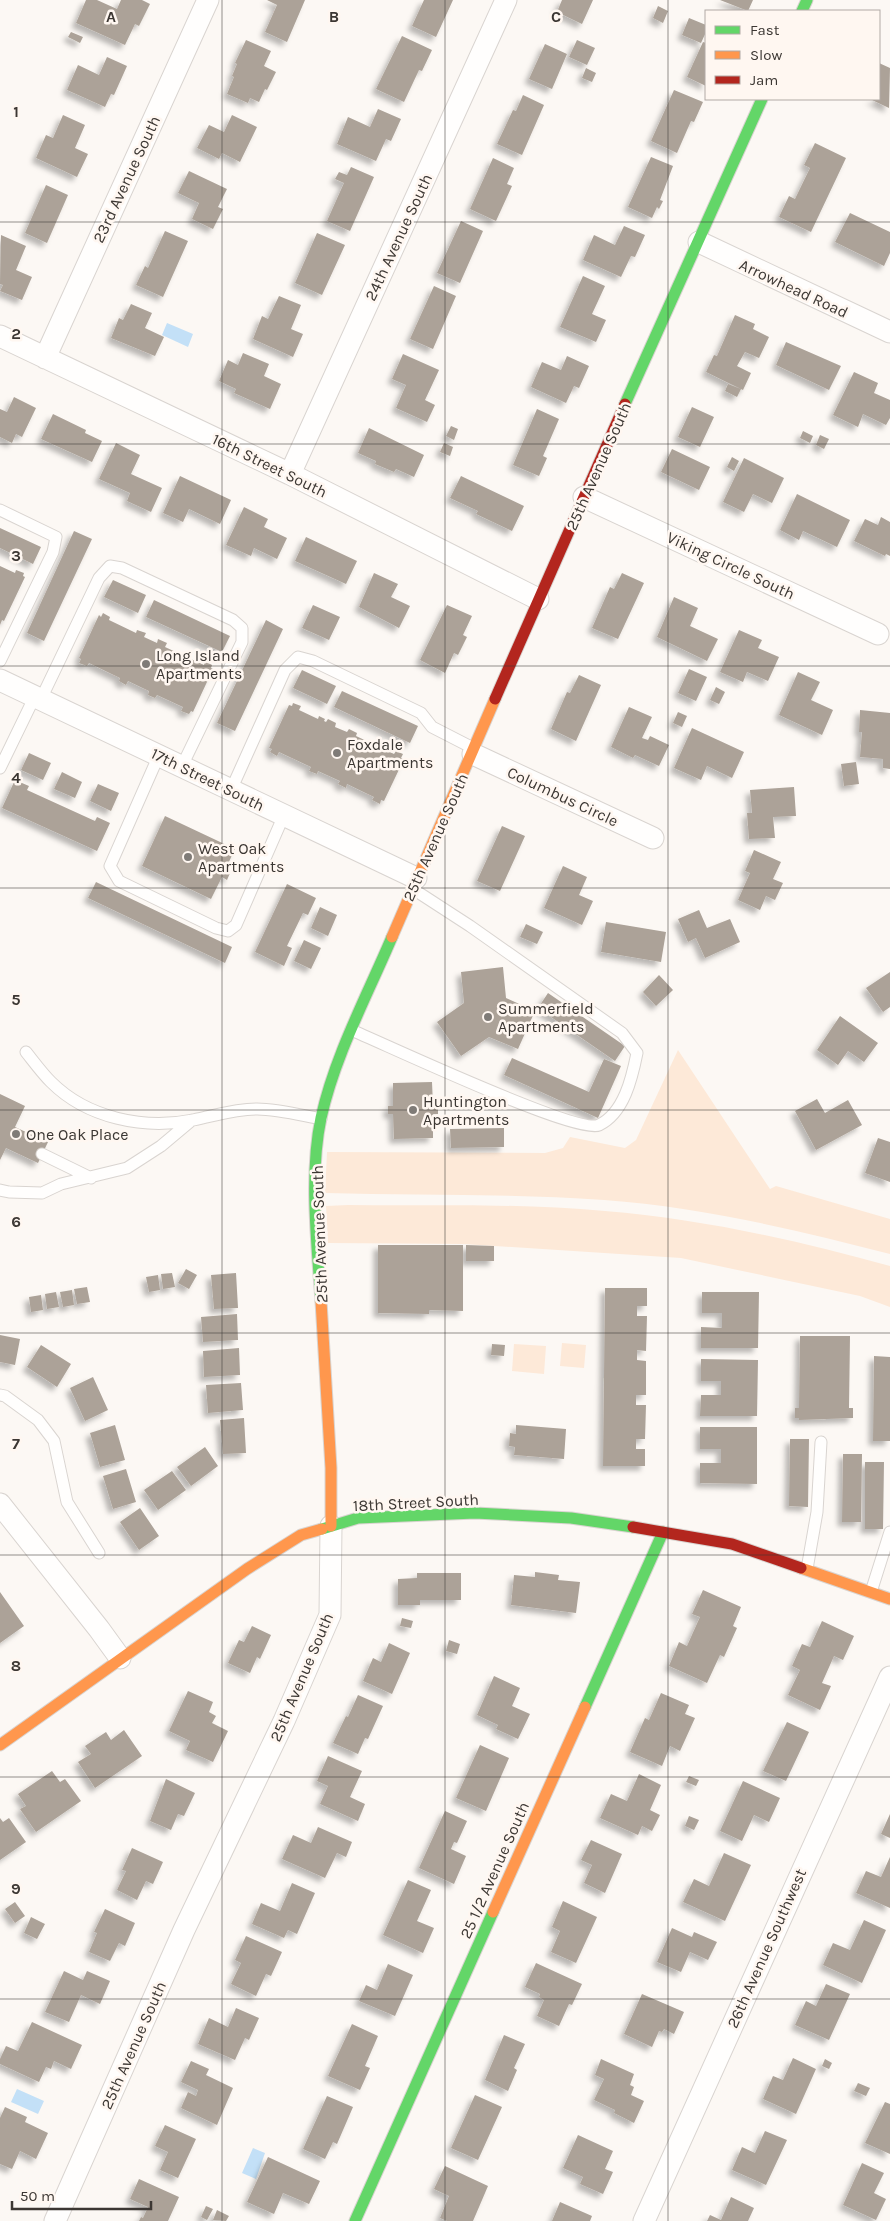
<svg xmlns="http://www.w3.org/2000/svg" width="890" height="2221" viewBox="0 0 890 2221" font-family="Karla,sans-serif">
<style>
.green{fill:#fde9d8}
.water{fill:#c3e0f7}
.building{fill:#aca298;filter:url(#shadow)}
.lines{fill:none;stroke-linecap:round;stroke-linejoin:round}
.lane-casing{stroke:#d9d4d0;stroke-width:13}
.street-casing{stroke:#d9d4d0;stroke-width:23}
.fast-casing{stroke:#d9d4d0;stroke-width:13}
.slow-casing{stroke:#d9d4d0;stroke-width:13}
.jam-casing{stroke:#d9d4d0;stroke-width:13}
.lane{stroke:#fffefd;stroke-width:11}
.street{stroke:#fffefd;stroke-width:21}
.fast{stroke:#63d668;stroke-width:11}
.slow{stroke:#ff974d;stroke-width:11}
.jam{stroke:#b3261e;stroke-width:11}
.grid{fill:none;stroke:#3c3733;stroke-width:1;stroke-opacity:0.55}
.poi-dot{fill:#7f7b77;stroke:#fff7f1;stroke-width:2}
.labels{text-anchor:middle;stroke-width:5;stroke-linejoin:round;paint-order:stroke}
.street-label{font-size:16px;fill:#3c3733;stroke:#fff7f1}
.poi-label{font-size:16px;fill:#3c3733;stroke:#fff7f1;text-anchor:start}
.grid-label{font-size:16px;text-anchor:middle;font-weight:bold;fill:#3c3733;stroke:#fff7f1;stroke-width:5;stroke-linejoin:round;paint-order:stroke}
</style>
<defs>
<filter id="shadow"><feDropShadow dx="-4.5" dy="4.5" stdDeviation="2.5" flood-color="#0004"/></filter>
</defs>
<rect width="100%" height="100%" fill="#fcf8f4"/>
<path class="green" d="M678 1050 770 1189 776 1186 890 1219V1254C796 1230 702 1207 604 1200 511 1193 418 1196 325 1193L327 1152 545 1153 563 1148 570 1137 625 1148 636 1140Z
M348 1205C433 1206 520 1203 605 1211 701 1219 797 1240 890 1266V1307L860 1296 681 1258 464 1244 328 1243 326 1206Z
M562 1343 586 1345 584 1368 560 1366Z
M514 1344 546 1346 544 1374 512 1371Z"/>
<path class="water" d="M167 323 193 334 188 347 162 335Z
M17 2089 44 2101 38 2114 11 2102Z
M253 2148 265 2153 256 2179 242 2173Z"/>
<path class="building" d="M86 0H97L117 9 121 0H142L150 4 139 26 135 24 125 45 76 23Z
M267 0H305L287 42 265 32 277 5Z
M424 0H453L436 37 412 26Z
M562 0H593L582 24 557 12Z
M720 0H753L748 11Z
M658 6 668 11 663 23 653 18Z
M689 18 706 25V32L701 43 682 35Z
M71 32 83 37 80 43 68 37Z
M402 36 432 50 422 71 419 70 404 102 376 89Z
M246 40 271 51 264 66 276 72 267 90 265 89 259 102 250 98 248 103 227 94 234 77 232 76 237 64 235 63Z
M577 40 595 48 587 65 569 57Z
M703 42 706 43V86L687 77Z
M545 44 567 54 552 89 529 79Z
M107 57 127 66 114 95 111 94 105 107 67 90 78 65 99 75Z
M879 63 890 68 889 108 870 99H879Z
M586 68 596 73 592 82 582 78Z
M674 90 703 102 694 122 691 121 677 153 651 141Z
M523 95 544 105 522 155 497 144 513 110 516 111Z
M378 109 401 119 391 141 386 139 376 161 337 144 348 117 370 127Z
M63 115 85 125 75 148 88 154 77 177 36 158 46 135 53 138Z
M232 115 257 127 240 162 222 153 219 159 197 148 209 125 224 132Z
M815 143 846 158 811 232 779 217 789 196 795 199 810 168 804 165Z
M651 157 673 166 660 200 663 201 659 209 657 207 652 218 628 207Z
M493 158 514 168 507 184 512 186 496 221 470 209Z
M351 167 374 177 350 231 327 221 344 183 335 179 339 172 347 175Z
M189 171 227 189 218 207 223 209 213 229 192 219 199 203 178 193Z
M46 185 68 195 47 243 25 233Z
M850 213 890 232V253L884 266 835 242Z
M461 221 483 231 460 283 437 273Z
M624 226 645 235 635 257 631 256 621 277 583 260 594 235 615 245Z
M165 231 188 241 163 297 136 285 145 266 148 268Z
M317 233 345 245 322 295 295 283Z
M1 235 26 246 16 270 32 277 22 300 0 291 3 285 0 284Z
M583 276 605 286 592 314 606 320 596 342 560 327Z
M434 286 456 296 433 349 410 339Z
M279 296 301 305 291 329 303 334 293 357 253 339 262 316 268 319Z
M131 304 152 313 145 328 164 337 155 356 111 338 119 318 123 320Z
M735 315 755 324 753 329 769 337 759 358 745 352 737 366 751 373 743 390 706 372 714 355 717 356Z
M786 342 841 366 829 390 776 365Z
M243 353 269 364 264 376 281 384 270 409 234 393 236 389 219 381 228 360 238 365Z
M403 354 439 370 425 400 435 405 427 422 396 408 406 385 392 379Z
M567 356 589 366 579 388 574 386 566 403 531 387 542 362 561 370Z
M854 372 878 383 874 393 890 400V418L886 425 863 414 858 427 833 415Z
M728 384 741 389 737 397 725 391Z
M14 397 36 408 22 437 16 434 12 443 0 437V409L7 412Z
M692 407 714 417 700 447 678 437Z
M537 409 559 419 543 456 547 458 539 476 513 465Z
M53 414 86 430 85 433 102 441 92 462 41 439Z
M451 426 458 429 454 440 446 436Z
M369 428 424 455 414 477 396 469 394 472 375 464 376 461 358 453Z
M803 431 813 436 810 443 800 438Z
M820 435 829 439 824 449 816 445Z
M116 443 140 455 131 474 162 488 151 512 127 501 130 493 99 479Z
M444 443 453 447 450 456 440 452Z
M672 449 710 467 699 490 661 472Z
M732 457 739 461 734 471 727 467Z
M744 458 784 478 772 503 753 494 744 512 723 502Z
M180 476 231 500 220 524 189 509 183 522 163 513Z
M461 476 524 506 512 531 476 514 478 511 450 498Z
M797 494 850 520 837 547 803 531 799 540 780 530Z
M244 507 268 519 264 527 287 538 277 559 254 548 251 556 226 545Z
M881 517 890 522V556L886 554 885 556 854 541 865 519 878 525Z
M0 528 41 547 33 564 0 548Z
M74 531 92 539 44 641 27 633Z
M306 537 357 561 346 584 295 561Z
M0 566 15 573 16 570 24 573 23 576 25 577 4 621 2 620 0 625Z
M374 573 398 584 391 597 410 606 399 628 359 607Z
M622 573 644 583 618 639 592 628 610 587 614 589Z
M113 580 146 595 138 613 104 597Z
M674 597 698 608 690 626 718 639 707 661 657 637Z
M154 600 230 636 222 652 146 617Z
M313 605 340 617 329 640 302 628Z
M447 605 472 616 463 635 467 637 458 655 454 653 445 673 420 660Z
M103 613 110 617 109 620 136 633 137 630 146 633 144 637 157 643 158 639 167 643 165 647 204 665 205 661 212 665 211 668 213 669 193 712 191 711 189 714 181 711 183 707 157 695 155 698 148 695 149 691 128 681 126 685 119 681 120 678 89 663 87 666 79 663 81 659 79 658 99 615 101 617Z
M266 620 283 629 235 731 217 723Z
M739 630 762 640 758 648 779 657 768 681 747 672 743 682 720 672Z
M689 669 707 677 696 701 678 693Z
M302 670 336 686 327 704 293 688Z
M798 672 820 682 811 700 833 710 822 735 779 715Z
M579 675 601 685 576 741 551 729 567 692 570 693Z
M716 687 725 692 719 704 710 700Z
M342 691 418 726 410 743 334 707Z
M293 703 301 706 299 710 318 719 319 716 325 719 324 721 326 722 328 719 336 723 335 727 347 732 349 729 357 733 356 736 394 754 396 751 403 754 401 758 404 759 384 801 381 800 380 804 372 800 374 797 347 784 346 788 338 784 340 781 318 771 317 774 309 771 311 767 279 752 277 756 270 752 272 749 269 748 289 705 292 706Z
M629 707 652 717 642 738 648 740 650 736 669 745 659 766 635 755 633 758 611 747Z
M860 710 890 713V769L883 768V759L860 757 862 732H859Z
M678 712 687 716 682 727 673 723Z
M692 728 744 752 732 778 707 766 701 780 674 768Z
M29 753 51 763 43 780 21 770Z
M856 762 859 784 844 786 841 764Z
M62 772 82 782 75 798 54 789Z
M15 780 29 786 27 790 95 821 97 817 110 823 97 851 2 808Z
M98 784 119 793 111 811 90 801Z
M794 787 796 816 773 817 775 838 749 839 747 813H752L750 790Z
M165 816 235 849 225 870 230 873 227 880 222 877 211 899 142 866Z
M502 826 525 836 500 891 477 881Z
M754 850 781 862 773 879 783 883 775 900 766 896 760 910 738 900 750 873 745 871Z
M563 866 587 877 579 895 593 901 582 925 544 908Z
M96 882 232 947 225 963 88 898Z
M287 884 316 898 308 915 303 913 287 946 292 948 284 966 255 952Z
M320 907 337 915 328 936 311 928Z
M699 910 707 928 730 919 740 942 705 958 696 938 688 942 678 919Z
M606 922 666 932 661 962 601 952Z
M526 924 543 932 537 944 520 937Z
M304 940 321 948 311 969 294 961Z
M503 967 506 998 535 1011 518 1049 489 1037 461 1056 437 1022 464 1003 461 972Z
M890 972V1007L883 1012 866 988Z
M659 975 673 990 656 1006 643 992Z
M548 993 625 1046 615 1061 538 1008Z
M840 1016 878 1043 864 1062 848 1051 838 1065 817 1050Z
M512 1058 589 1092 604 1059 621 1066 598 1118 504 1075Z
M432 1082 433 1105H438V1114H433V1138L394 1139 393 1114H388V1106H393V1083Z
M0 1094 25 1106 15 1127 48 1142 38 1163 6 1148 0 1160Z
M817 1099 825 1113 848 1100 862 1125 816 1150 795 1111Z
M504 1128V1147L451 1148 450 1129Z
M878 1138 890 1142V1182L865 1173Z
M378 1245H463V1311L429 1310V1314L378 1313Z
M466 1245 494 1246V1261H466Z
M186 1269 197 1275 189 1289 178 1283Z
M172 1273 175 1287 163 1289 161 1274Z
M236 1273 238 1308 214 1309 211 1275Z
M158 1275 160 1290 149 1292 146 1277Z
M87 1287 90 1302 77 1304 74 1289Z
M605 1288H647V1306H637V1316H647L646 1351 637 1350V1360L646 1361V1395H636V1405H646L645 1439H636V1449H645V1466H603Z
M72 1290 74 1305 63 1307 60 1292Z
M56 1292 59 1307 47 1309 45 1294Z
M702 1292H759L758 1348H701V1327L722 1328V1313H702Z
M41 1295 43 1310 31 1312 29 1297Z
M237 1314 238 1340 203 1342 201 1317Z
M0 1335 20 1339 15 1365 0 1362Z
M800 1336H850L849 1408H853V1418L799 1420V1418H795V1408H799Z
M492 1344 505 1345 504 1356 491 1355Z
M41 1345 71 1364 57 1387 27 1367Z
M239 1348 240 1375 204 1377 203 1351Z
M874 1356 890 1357V1441H873Z
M701 1359 758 1360 757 1416H700L701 1395H721V1381H701Z
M93 1377 108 1410 85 1421 70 1388Z
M241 1383 243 1410 208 1413 206 1385Z
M244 1418 246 1453 223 1454 220 1420Z
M115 1425 125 1460 100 1467 90 1433Z
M516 1425 566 1429 564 1459 514 1455 515 1447 509 1446 510 1433 516 1434Z
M700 1427H757V1484L700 1483V1463H721V1449H700Z
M790 1439H809L808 1507 789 1506Z
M205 1447 218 1466 191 1486 177 1467Z
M843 1454H862L861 1522H842Z
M865 1462H884L883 1529H865Z
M126 1469 136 1502 113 1509 103 1476Z
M172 1471 186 1490 158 1510 144 1490Z
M140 1508 159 1536 139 1550 120 1522Z
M535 1572 559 1575 558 1580 580 1582 576 1613 511 1605 514 1575 535 1577Z
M417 1573H461V1600H420V1605H398V1579L417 1578Z
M703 1590 741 1607 733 1626 737 1628 724 1657 720 1655 707 1683 669 1666 679 1642 687 1646 700 1617 692 1614Z
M0 1592 24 1626 0 1643Z
M402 1618 413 1621 411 1628 400 1626Z
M822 1621 854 1636 843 1660 834 1656 822 1683 831 1686 820 1710 788 1695 800 1670 792 1666 802 1644 810 1647Z
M252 1626 271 1635 260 1659 257 1657 250 1673 228 1663 239 1640 244 1642Z
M449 1640 460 1644 457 1654 446 1651Z
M389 1643 410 1653 392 1694 363 1681 373 1658 381 1662Z
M494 1676 520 1688 512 1706 530 1714 518 1739 496 1729 498 1725 477 1715Z
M188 1691 213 1702 209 1712 216 1716 212 1723 228 1731 213 1762 186 1750 190 1741 169 1731Z
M661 1693 689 1705 685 1714 695 1718 680 1751 670 1746 662 1766 630 1752 645 1718 649 1720Z
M358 1695 383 1706 368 1739 365 1738 358 1754 333 1743 346 1716 348 1717Z
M787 1722 809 1732 786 1781 763 1771Z
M124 1730 142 1756 95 1788 78 1762 91 1754 85 1746 106 1732 111 1740Z
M480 1745 509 1758 486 1811 456 1798Z
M328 1756 362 1771 350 1797 365 1804 358 1821 320 1804 328 1786 317 1781Z
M52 1771 60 1782 65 1779 81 1801 36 1832 20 1809 26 1806 18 1794Z
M639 1774 661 1785 650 1810 660 1815 652 1831 642 1826 638 1835 600 1818 611 1794 627 1801Z
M689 1776 699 1780 696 1786 686 1782Z
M166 1779 195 1793 184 1816 178 1814 171 1830 150 1821Z
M743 1781 780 1798 769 1822 754 1815 742 1841 720 1831Z
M445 1811 467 1821 457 1843 454 1842 451 1849 466 1856 454 1884 419 1868Z
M890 1814V1838L881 1834Z
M689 1816 699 1820 694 1830 685 1826Z
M0 1818 3 1822 9 1818 26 1842 0 1860Z
M318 1827 352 1842 346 1857 337 1853 325 1878 282 1859 293 1835 311 1843Z
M591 1840 622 1854 605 1893 584 1883 592 1865 581 1860Z
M132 1848 163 1862 153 1884 146 1881 137 1900 117 1890 126 1871 122 1870Z
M724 1853 751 1865 725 1921 683 1902 694 1879 709 1886Z
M890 1857V1908L856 1893 866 1871 881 1877Z
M408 1880 431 1890 417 1921 434 1928 423 1953 383 1935Z
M292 1883 315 1893 297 1934 288 1930 284 1938 252 1924 261 1903 280 1911Z
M563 1901 597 1917 576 1963 551 1952 560 1931 552 1927Z
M15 1902 25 1916 15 1923 5 1909Z
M105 1909 135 1923 125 1946 119 1943 110 1961 89 1952 97 1933 94 1932Z
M31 1917 45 1924 37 1939 24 1933Z
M864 1920 886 1930 862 1983 823 1965 833 1943 850 1950Z
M672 1928 692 1937 694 1932 717 1942 708 1960 690 1952 681 1972 657 1962Z
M246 1936 282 1952 271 1976 266 1974 256 1996 231 1984 241 1963 235 1960Z
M536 1963 582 1984 572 2005 569 2004 559 2026 537 2016 544 2000 539 1997 540 1994 525 1987Z
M388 1964 413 1975 395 2016 359 2001 366 1985 377 1990Z
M64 1971 83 1980 87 1971 110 1981 100 2004 81 1995 69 2022 45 2012Z
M826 1984 850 1994 829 2040 795 2025 806 2001 816 2006Z
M642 1994 684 2012 674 2034 664 2029 662 2032 659 2031 652 2047 624 2034Z
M236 2008 259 2018 249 2040 245 2038 235 2060 198 2044 209 2018 228 2027Z
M32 2022 82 2045 71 2069 54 2061 51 2069 46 2067 39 2082 0 2064V2059L6 2046 18 2051Z
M352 2024 378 2036 365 2066 370 2068 360 2090 328 2076Z
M504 2035 525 2044 514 2068 517 2070 508 2091 485 2080Z
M793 2058 816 2069 796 2114 763 2099 773 2076 783 2080Z
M601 2059 634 2074 630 2085 634 2087 631 2095 644 2101 634 2123 614 2113 615 2110 594 2100 604 2079 595 2075Z
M825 2059 832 2063 829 2069 822 2066Z
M191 2061 209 2069 206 2075 233 2088 217 2125 181 2108 188 2092 196 2096 198 2090 181 2082Z
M858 2083 870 2088 866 2096 854 2091Z
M475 2095 502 2107 478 2160 451 2148Z
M327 2096 353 2107 337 2144 333 2142 325 2159 303 2149Z
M885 2102 890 2104V2154L865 2143Z
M5 2107 27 2117 25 2122 48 2133 36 2159 20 2151 12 2169 0 2164V2118Z
M165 2125 196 2139 178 2178 160 2170 168 2152 155 2146Z
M765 2131 787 2140 766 2185 732 2170 742 2147 755 2153Z
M578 2135 613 2151 605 2169 613 2172 603 2194 580 2184 583 2177 563 2168Z
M268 2157 320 2181 309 2204 283 2193 274 2214 247 2202Z
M862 2163 884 2173 874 2193 886 2199 876 2220 843 2205Z
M445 2166 488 2186 473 2221H447L440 2218 449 2196 434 2189Z
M139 2179 179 2197 168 2221H139L141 2217 143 2218 148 2207 130 2199Z
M731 2197 754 2208 748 2221H707L710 2215 721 2220Z
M560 2202 592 2216 590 2221H552Z
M206 2206 213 2209 207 2220 201 2217Z
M217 2210 229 2216 226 2221 213 2220Z"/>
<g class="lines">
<defs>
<path id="lane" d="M0 510 56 537 53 552 0 661
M41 699 99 578 110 566 122 568 233 620 242 628V642L182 766
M159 755 110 866 119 881 216 928 228 931 236 925 284 815
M0 768 35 696
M231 790 285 670 298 657 313 661 421 713 432 727 473 748
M351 1030C385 1044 577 1135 599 1125 624 1113 632 1078 637 1053L622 1033 470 926 413 889
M26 1052C34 1062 42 1073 51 1082 87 1118 144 1130 193 1120 214 1116 234 1109 257 1109 278 1109 300 1115 321 1119
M42 1154 91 1178
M0 1190 9 1192 42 1193 61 1184 127 1168 161 1146 192 1120
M0 1395 5 1396 38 1420 54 1441 67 1502 99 1553
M807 1569 817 1512 821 1442
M871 1592 890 1532"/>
<path id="street" d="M699 242 890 332
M0 336 290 474 538 599
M45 358 208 0
M290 474 506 0
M584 497 878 634
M0 680 416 878
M473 754 653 838
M0 1504 99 1629 120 1658
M55 2221 184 1930 284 1721 330 1615 331 1526
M644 2221 890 1677"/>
<path id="fast" d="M802 11 807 0
M625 404 762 99
M321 1301C317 1244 309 1174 321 1118 335 1055 367 996 392 937
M322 1529 358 1518 475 1513 571 1518 633 1527
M585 1707 663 1532
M355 2221 493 1912"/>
<path id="slow" d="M392 937 495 699
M321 1301 331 1468V1526
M801 1568 890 1599
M0 1745 247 1569 301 1535 322 1529
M493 1912 585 1707"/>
<path id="jam" d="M495 699 625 404
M633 1527 732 1544 801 1568"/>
</defs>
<use href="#lane" class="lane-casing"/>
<use href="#street" class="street-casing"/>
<use href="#fast" class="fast-casing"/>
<use href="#slow" class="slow-casing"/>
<use href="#jam" class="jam-casing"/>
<use href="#lane" class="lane"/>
<use href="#street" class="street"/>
<use href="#fast" class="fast"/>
<use href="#slow" class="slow"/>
<use href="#jam" class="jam"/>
</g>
<path class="grid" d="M222 0V2221M445 0V2221M668 0V2221M0 222H890M0 444H890M0 666H890M0 888H890M0 1110H890M0 1333H890M0 1555H890M0 1777H890M0 1999H890"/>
<g class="poi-dot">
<circle cx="146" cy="664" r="5"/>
<circle cx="337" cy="753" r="5"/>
<circle cx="188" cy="857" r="5"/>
<circle cx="488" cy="1017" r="5"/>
<circle cx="413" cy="1110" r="5"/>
<circle cx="16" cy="1134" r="5"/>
</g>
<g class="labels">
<g class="street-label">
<text transform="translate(126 179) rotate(-65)" y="6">23rd Avenue South</text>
<text transform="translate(398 237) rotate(-65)" y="6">24th Avenue South</text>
<text transform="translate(794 288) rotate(25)" y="6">Arrowhead Road</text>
<text transform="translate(270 465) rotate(26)" y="6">16th Street South</text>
<text transform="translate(598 466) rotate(-66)" y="6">25th Avenue South</text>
<text transform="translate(731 565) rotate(25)" y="6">Viking Circle South</text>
<text transform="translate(208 779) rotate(26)" y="6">17th Street South</text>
<text transform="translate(563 796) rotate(25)" y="6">Columbus Circle</text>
<text transform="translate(435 837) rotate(-66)" y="6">25th Avenue South</text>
<text transform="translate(319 1234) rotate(-92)" y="6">25th Avenue South</text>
<text transform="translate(416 1502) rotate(-3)" y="6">18th Street South</text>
<text transform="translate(301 1677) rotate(-67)" y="6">25th Avenue South</text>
<text transform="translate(494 1870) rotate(-66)" y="6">25 1/2 Avenue South</text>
<text transform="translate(766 1948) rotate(-66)" y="6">26th Avenue Southwest</text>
<text transform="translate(133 2045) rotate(-66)" y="6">25th Avenue South</text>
</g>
<g class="poi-label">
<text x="156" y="661">Long Island<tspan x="156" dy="18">Apartments</tspan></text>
<text x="347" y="750">Foxdale<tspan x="347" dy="18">Apartments</tspan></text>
<text x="198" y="854">West Oak<tspan x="198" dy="18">Apartments</tspan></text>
<text x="498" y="1014">Summerfield<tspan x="498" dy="18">Apartments</tspan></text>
<text x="423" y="1107">Huntington<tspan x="423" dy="18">Apartments</tspan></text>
<text x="26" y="1140">One Oak Place</text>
</g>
</g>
<g class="grid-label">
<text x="111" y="22">A</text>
<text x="334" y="22">B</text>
<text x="556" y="22">C</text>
<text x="16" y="117">1</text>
<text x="16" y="339">2</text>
<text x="16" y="561">3</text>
<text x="16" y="783">4</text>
<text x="16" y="1005">5</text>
<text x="16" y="1227">6</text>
<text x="16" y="1449">7</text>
<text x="16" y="1671">8</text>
<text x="16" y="1894">9</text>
</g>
<rect x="705" y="10" width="175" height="90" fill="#fff7f1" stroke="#b1aaa5"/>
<rect x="715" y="26" width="25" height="8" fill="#63d668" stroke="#b1aaa5"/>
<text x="750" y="35" font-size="15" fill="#3c3733">Fast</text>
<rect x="715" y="51" width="25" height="8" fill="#ff974d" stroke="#b1aaa5"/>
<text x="750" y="60" font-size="15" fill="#3c3733">Slow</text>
<rect x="715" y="76" width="25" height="8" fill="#b3261e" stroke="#b1aaa5"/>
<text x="750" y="85" font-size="15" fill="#3c3733">Jam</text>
<path d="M12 2201v8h139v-8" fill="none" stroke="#3c3733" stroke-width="2.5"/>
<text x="20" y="2201" font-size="15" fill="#3c3733" stroke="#fff7f1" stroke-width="4" paint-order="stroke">50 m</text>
</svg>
